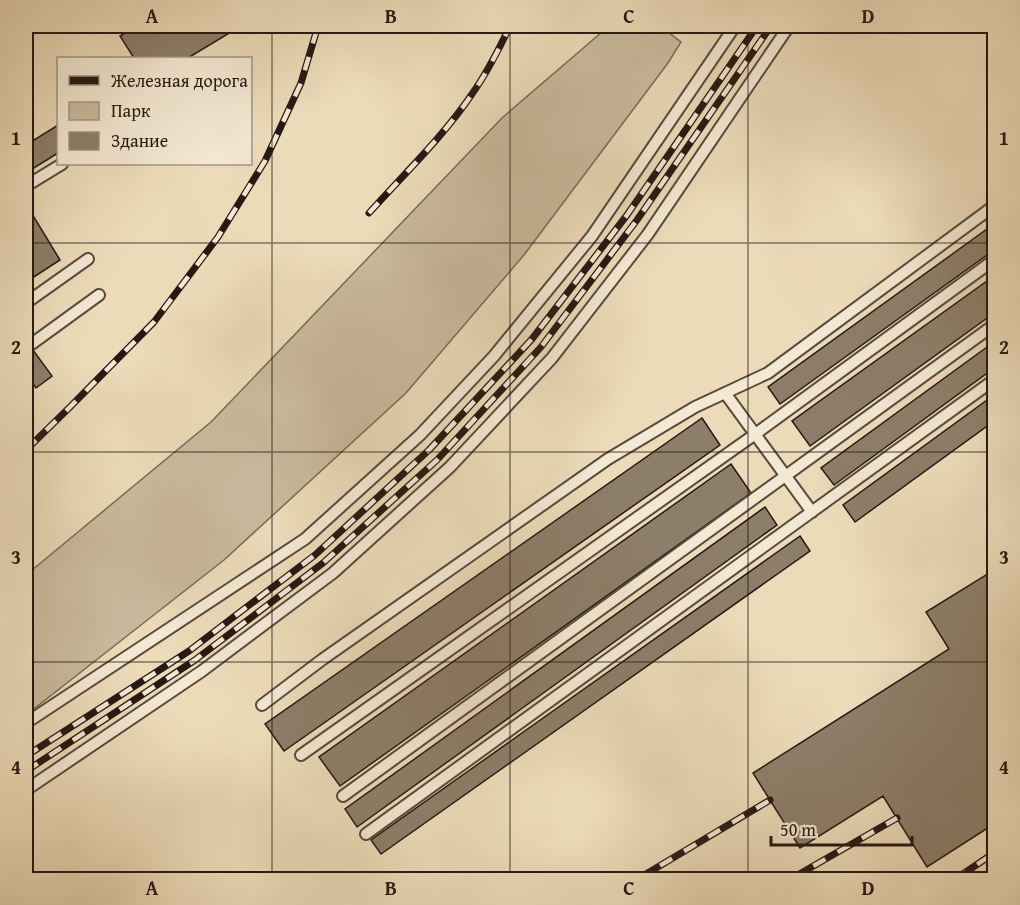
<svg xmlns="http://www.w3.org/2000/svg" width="1020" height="905" viewBox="0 0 1020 905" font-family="'Gentium Book Plus',serif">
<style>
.green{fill:#caba9d;stroke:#786a58;stroke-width:1.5}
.building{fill:#8d7e69;stroke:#261913;stroke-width:1.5}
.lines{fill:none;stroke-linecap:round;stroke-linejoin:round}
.lane-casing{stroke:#584a3c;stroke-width:14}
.lane{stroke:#f3e8d2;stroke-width:10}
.rail-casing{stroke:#261913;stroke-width:7}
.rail{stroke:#f3e8d2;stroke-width:4.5;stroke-dasharray:14;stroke-linecap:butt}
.grid{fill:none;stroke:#261913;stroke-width:1.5;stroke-opacity:0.55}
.neatline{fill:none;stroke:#261913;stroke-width:2}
.grid-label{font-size:20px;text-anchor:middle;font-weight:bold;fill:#261913}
</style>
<rect width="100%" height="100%" fill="#ecdbb9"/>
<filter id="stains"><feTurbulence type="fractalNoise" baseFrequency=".00333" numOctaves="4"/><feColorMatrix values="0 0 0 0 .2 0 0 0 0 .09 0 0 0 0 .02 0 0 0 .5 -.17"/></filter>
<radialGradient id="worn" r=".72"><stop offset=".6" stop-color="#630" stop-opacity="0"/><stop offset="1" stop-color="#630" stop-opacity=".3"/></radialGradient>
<path class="green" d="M609 26H660L681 42 668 63 524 255 406 393 224 560 26 715V575L211 422 502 118Z"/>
<path class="building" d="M137 26H241L188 58H134L120 36Z
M58 125V153L26 173V145Z
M26 204 60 260 26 282Z
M994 224V250L780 404 768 387Z
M994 276V313L810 446 792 421Z
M994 342V368L834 485 821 468Z
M30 346 52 376 36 388 26 374V349Z
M994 395V421L855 522 843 505Z
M702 418 720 445 284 751 265 724Z
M731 464 751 493 340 786 319 757Z
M765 507 777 525 357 827 345 809Z
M800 536 810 551 381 854 371 840Z
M994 570V824L927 867 883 796 800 848 753 773 949 649 926 612Z"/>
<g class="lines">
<defs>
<path id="lane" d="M26 186 62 164
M26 303 88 259
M26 348 99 295
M725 393 812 512
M262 705 323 659 608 459 695 407 768 373 994 206
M26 723 305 539 420 435 494 356 592 236 735 26
M301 755 754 435 994 260
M26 790 202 671 333 573 450 467 552 358 648 234 789 26
M343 796 994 325
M366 834 994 380"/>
</defs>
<use href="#lane" class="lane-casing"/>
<use href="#lane" class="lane"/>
<defs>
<path id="rail" d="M369 213C404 174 443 137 472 94 487 73 499 49 510 26
M26 450 70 407 154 322 218 237 265 161 301 83 318 26
M26 756 189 651 315 555 429 450 532 339 627 215 757 26
M26 771 195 660 323 563 437 460 541 347 637 220 771 26
M636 880 770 800
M789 880 897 818
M954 880 994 853"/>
</defs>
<use href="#rail" class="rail-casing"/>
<use href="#rail" class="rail"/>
</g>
<path class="grid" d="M272 26V880M510 26V880M748 26V880M26 243H994M26 452H994M26 662H994"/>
<rect width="1020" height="905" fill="none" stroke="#ecdbb9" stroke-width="66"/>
<rect x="57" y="57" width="195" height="108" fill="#f3e8d2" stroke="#a19586" stroke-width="1.5"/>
<rect x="69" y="76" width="30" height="9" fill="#261913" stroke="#a19586" stroke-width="1.5"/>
<text x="111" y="87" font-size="18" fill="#261913">Железная дорога</text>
<rect x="69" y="102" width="30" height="18" fill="#caba9d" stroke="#a19586" stroke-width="1.5"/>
<text x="111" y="117" font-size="18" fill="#261913">Парк</text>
<rect x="69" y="132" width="30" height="18" fill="#8d7e69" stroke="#a19586" stroke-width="1.5"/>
<text x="111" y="147" font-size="18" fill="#261913">Здание</text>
<path d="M771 836v9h141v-9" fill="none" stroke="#261913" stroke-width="3"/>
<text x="780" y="836" font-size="18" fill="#261913" stroke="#f3e8d2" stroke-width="4.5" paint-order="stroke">50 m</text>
<rect x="33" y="33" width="954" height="839" class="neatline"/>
<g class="grid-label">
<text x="152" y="23">A</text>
<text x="391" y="23">B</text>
<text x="629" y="23">C</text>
<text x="868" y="23">D</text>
<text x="16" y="145">1</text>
<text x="1004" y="145">1</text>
<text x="16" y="354">2</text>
<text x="1004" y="354">2</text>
<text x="16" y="564">3</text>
<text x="1004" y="564">3</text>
<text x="16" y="774">4</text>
<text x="1004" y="774">4</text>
<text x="152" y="895">A</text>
<text x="391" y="895">B</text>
<text x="629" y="895">C</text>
<text x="868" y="895">D</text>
</g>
<rect width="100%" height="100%" filter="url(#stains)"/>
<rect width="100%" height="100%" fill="url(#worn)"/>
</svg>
